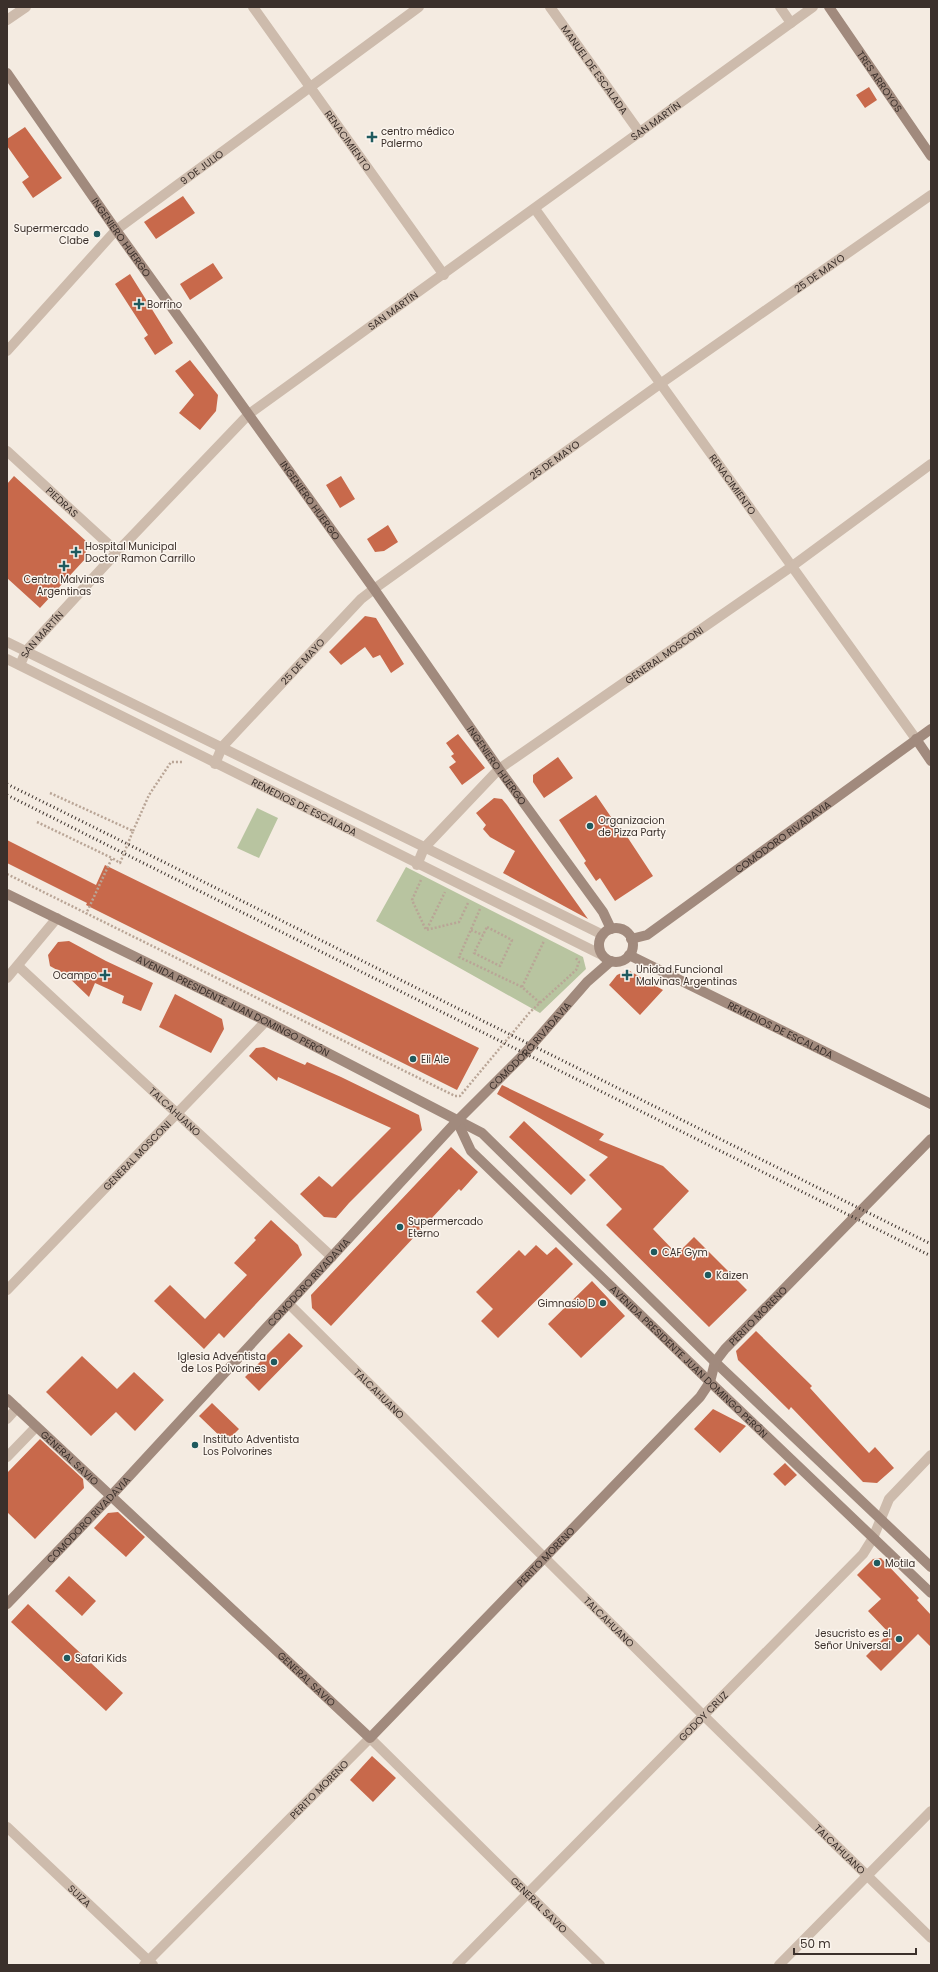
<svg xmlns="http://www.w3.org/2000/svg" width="938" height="1972" viewBox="0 0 938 1972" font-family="Poppins,sans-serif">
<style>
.green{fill:#b8c4a0}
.building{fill:#c8694b}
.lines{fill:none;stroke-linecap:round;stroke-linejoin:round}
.path{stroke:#b9a596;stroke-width:2.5;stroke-dasharray:2 2;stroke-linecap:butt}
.lane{stroke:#cdbbac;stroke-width:10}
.street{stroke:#cdbbac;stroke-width:10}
.secondary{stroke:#a18a7d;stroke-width:10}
.rail{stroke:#3b302b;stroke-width:3;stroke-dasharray:1 3;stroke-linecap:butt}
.poi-dot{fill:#1f5a5e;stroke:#fbf5ee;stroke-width:1.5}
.labels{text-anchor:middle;stroke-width:3;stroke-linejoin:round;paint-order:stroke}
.street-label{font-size:10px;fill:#3b302b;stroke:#fbf5ee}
.poi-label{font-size:10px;fill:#3b302b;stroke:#fbf5ee;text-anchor:start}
</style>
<rect width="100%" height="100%" fill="#f4ebe1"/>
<path class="green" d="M257 808 278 818 259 858 237 848Z
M406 867 583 957 586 969 540 1013 376 921Z"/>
<path class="building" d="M869 87 877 100 865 108 856 95Z
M25 127 62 178 33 198 22 182 29 177 7 146V139Z
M183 196 195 213 156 239 144 222Z
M213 263 223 278 190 300 180 284Z
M130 274 173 343 155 355 144 338 148 335 115 284Z
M190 360 218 395 216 411 200 430 179 413 194 395 175 371Z
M14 476 86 541V558L40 608 7 578V484Z
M341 476 355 499 340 508 326 485Z
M388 525 398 542 384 551 375 552 367 539Z
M365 616 376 618 404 664 391 673 380 655 373 658 365 647 341 665 329 652Z
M458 734 485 768 462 785 449 767 456 762 451 756 454 754 446 743Z
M558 757 573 778 544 798 533 782V775Z
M596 795 624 836 626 835 653 876 615 901 600 878 596 881 584 863 586 861 559 820Z
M494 798 502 799 507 805 588 919 503 873 515 851 490 837 483 829 486 825 476 813Z
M7 840 96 885 105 865 479 1048 457 1090 86 905 87 903 7 863Z
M69 941 106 961 153 983 141 1011 122 1003 124 996 95 983 89 997 66 975 50 966 48 955 58 942Z
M628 970 663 990 640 1015 609 985 617 975Z
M175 994 222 1019 224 1029 211 1053 159 1027Z
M264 1047 305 1065 307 1062 341 1077 419 1115 422 1130 349 1203 336 1218 324 1217 300 1194 319 1176 332 1187 391 1128 278 1077 277 1081 249 1056 256 1048Z
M502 1085 604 1134 599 1140 663 1166 689 1191 653 1229 677 1254 694 1237 747 1290 709 1327 606 1225 622 1209 589 1175 608 1157 497 1094Z
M524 1121 586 1180 571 1195 509 1137Z
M451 1147 478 1172 461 1191 459 1189 331 1326 312 1308 311 1295Z
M271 1220 298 1245 302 1255 224 1338 219 1333 204 1349 154 1301 170 1285 205 1319 247 1275 234 1263 256 1240 254 1238Z
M536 1245 547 1255 556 1247 573 1264 498 1338 481 1321 493 1309 476 1292 519 1250 525 1256Z
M592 1281 625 1316 581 1358 548 1324Z
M756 1331 812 1386 810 1388 869 1453 875 1447 894 1468 877 1483 863 1482 791 1407 789 1410 738 1360 736 1351Z
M289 1333 303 1346 259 1391 245 1377Z
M82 1356 117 1389 134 1372 164 1400 135 1431 116 1412 91 1436 46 1392Z
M212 1403 239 1429 226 1442 199 1416Z
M713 1409 746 1426 720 1453 694 1429Z
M40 1439 83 1479 84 1488 35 1539 7 1512V1473Z
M785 1463 797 1475 785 1486 773 1474Z
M118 1512 145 1537 126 1557 94 1528 108 1513Z
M881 1558 919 1598 917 1600 931 1615V1647L918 1634 881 1671 866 1656 889 1633 868 1611 881 1599 857 1575 873 1559Z
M69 1576 96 1601 82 1616 55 1591Z
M28 1604 123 1693 106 1711 11 1622Z
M372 1756 396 1778 373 1802 350 1780Z"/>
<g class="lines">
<path class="path" d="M50 793 133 831 120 863 112 858
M37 822 112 858 86 914
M133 831 149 795 171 762H182
M7 874 455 1096H460L530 1012 576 970 579 962 575 957
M421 880 412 900 426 930 459 922 468 903
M480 909 459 957 522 987 540 1003
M487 927 512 940 500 966 474 953Z
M427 929 445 892
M471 930 483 935
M522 987 544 941"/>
<path class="lane" d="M7 1419 17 1408
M7 1457 36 1427"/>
<g class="street">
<path id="s1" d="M253 7 444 275"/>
<path id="s2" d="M550 7 640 133"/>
<path d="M780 7 791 23"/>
<path d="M7 20 26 7"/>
<path id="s3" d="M535 209 916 739"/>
<path id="s4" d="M7 351 116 230 419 7"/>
<path id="s5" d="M7 451 117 552"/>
<path d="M7 642 603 935"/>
<path id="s6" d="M7 659 602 955"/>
<path id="s7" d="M20 665 26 651 117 552 249 414 813 7"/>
<path id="s8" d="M215 764 222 747 361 599 374 589 660 384 931 195"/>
<path id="s9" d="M417 865 424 848 499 769 791 567 931 464"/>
<path id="s10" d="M18 966 332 1257"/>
<path d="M7 978 57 918"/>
<path id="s11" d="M7 1290 266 1021"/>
<path id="s12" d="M289 1304 702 1714 931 1938"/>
<path id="s13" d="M7 1827 153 1965"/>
<path id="s14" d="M144 1965 370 1738 600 1965"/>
<path id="s15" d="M457 1965 863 1554 873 1538 889 1499 931 1455"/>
<path d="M779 1965 931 1811"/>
</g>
<g class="secondary">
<path id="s16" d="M829 7 931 156"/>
<path id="s17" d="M7 73 116 230 374 589 499 769 603 912 611 929"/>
<path d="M916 739 931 761"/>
<path id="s18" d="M7 894 266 1021 482 1133 715 1362 931 1567"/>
<circle cx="616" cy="945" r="17"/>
<path id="s19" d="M631 939 647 935 931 729"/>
<path id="s20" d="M629 955 931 1104"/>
<path id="s21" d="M457 1121 471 1151 710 1382 931 1593"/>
<path id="s22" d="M7 1399 370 1738 700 1397 710 1382 715 1362 725 1349 931 1139"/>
<path id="s23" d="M7 1604 110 1497 457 1121 525 1053 587 982 611 961"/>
</g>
<path class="rail" d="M7 784 931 1244
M7 795 931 1256"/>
</g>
<g class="poi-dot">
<path d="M370 131h4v4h4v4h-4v4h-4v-4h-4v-4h4z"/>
<circle cx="97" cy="234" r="4"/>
<path d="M137 298h4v4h4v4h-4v4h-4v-4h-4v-4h4z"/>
<path d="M74 546h4v4h4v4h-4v4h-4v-4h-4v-4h4z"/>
<path d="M62 560h4v4h4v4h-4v4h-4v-4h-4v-4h4z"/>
<circle cx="590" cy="826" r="4"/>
<path d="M103 969h4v4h4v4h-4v4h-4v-4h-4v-4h4z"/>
<path d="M625 969h4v4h4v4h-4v4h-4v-4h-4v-4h4z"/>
<circle cx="413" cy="1059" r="4"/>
<circle cx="400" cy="1227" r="4"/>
<circle cx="654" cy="1252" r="4"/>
<circle cx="708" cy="1275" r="4"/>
<circle cx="603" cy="1303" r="4"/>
<circle cx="274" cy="1362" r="4"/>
<circle cx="195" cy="1445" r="4"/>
<circle cx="877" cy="1563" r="4"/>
<circle cx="899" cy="1639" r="4"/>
<circle cx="67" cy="1658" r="4"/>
</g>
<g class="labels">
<g class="street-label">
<text dy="4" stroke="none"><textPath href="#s2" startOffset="77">MANUEL DE ESCALADA</textPath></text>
<text dy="4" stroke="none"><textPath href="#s16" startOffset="90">TRES ARROYOS</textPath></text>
<text dy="4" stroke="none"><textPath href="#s7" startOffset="842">SAN MARTÍN</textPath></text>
<text dy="4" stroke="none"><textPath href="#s1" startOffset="164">RENACIMIENTO</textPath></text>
<text dy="4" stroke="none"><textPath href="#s4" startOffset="269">9 DE JULIO</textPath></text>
<text dy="4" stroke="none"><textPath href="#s17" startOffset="200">INGENIERO HUERGO</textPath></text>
<text dy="4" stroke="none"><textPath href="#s8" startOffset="784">25 DE MAYO</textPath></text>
<text dy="4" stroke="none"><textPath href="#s7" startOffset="518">SAN MARTÍN</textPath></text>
<text dy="4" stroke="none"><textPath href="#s8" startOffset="460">25 DE MAYO</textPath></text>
<text dy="4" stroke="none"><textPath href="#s3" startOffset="339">RENACIMIENTO</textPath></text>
<text dy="4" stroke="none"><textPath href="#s17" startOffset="524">INGENIERO HUERGO</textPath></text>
<text dy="4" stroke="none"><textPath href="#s5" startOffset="75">PIEDRAS</textPath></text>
<text dy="4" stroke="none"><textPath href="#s7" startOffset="38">SAN MARTÍN</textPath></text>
<text dy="4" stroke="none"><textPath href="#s9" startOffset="328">GENERAL MOSCONI</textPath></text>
<text dy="4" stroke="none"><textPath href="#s8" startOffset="136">25 DE MAYO</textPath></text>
<text dy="4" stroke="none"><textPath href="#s17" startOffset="848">INGENIERO HUERGO</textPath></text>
<text dy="4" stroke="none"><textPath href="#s6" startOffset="332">REMEDIOS DE ESCALADA</textPath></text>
<text dy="4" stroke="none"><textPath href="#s19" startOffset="184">COMODORO RIVADAVIA</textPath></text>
<text dy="4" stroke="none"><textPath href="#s18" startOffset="252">AVENIDA PRESIDENTE JUAN DOMINGO PERÓN</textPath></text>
<text dy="4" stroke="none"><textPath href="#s20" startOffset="169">REMEDIOS DE ESCALADA</textPath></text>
<text dy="4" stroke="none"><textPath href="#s23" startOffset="765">COMODORO RIVADAVIA</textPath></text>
<text dy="4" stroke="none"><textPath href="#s10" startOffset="214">TALCAHUANO</textPath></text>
<text dy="4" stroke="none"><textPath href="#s11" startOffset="187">GENERAL MOSCONI</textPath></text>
<text dy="4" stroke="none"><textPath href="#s23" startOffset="441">COMODORO RIVADAVIA</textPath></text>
<text dy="4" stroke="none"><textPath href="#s22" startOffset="1073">PERITO MORENO</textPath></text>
<text dy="4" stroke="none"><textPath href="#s21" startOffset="336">AVENIDA PRESIDENTE JUAN DOMINGO PERÓN</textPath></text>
<text dy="4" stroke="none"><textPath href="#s12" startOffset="127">TALCAHUANO</textPath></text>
<text dy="4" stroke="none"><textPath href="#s22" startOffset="86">GENERAL SAVIO</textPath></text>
<text dy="4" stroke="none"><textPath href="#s23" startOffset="117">COMODORO RIVADAVIA</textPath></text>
<text dy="4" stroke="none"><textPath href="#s22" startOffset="749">PERITO MORENO</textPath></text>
<text dy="4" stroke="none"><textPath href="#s12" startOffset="451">TALCAHUANO</textPath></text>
<text dy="4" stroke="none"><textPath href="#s22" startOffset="410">GENERAL SAVIO</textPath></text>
<text dy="4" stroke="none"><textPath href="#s15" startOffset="350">GODOY CRUZ</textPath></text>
<text dy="4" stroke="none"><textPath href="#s14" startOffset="248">PERITO MORENO</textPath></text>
<text dy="4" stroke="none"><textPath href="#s12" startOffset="775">TALCAHUANO</textPath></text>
<text dy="4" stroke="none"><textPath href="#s13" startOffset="100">SUIZA</textPath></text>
<text dy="4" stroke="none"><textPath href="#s14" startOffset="558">GENERAL SAVIO</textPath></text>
</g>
<g class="poi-label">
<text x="381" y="135">centro médico<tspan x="381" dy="12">Palermo</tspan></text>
<text x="89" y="232" text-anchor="end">Supermercado<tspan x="89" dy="12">Clabe</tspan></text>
<text x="147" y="308">Borrino</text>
<text x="85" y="550">Hospital Municipal<tspan x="85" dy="12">Doctor Ramon Carrillo</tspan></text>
<text x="64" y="583" text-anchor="middle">Centro Malvinas<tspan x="64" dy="12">Argentinas</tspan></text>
<text x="598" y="824">Organizacion<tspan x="598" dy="12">de Pizza Party</tspan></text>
<text x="636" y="973">Unidad Funcional<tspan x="636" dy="12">Malvinas Argentinas</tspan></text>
<text x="97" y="979" text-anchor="end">Ocampo</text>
<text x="421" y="1063">Eli Ale</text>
<text x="408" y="1225">Supermercado<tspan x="408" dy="12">Eterno</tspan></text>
<text x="662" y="1256">CAF Gym</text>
<text x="716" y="1279">Kaizen</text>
<text x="595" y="1307" text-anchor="end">Gimnasio D</text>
<text x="266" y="1360" text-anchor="end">Iglesia Adventista<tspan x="266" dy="12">de Los Polvorines</tspan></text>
<text x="203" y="1443">Instituto Adventista<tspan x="203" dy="12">Los Polvorines</tspan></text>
<text x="885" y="1567">Motila</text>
<text x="891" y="1637" text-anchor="end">Jesucristo es el<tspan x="891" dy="12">Señor Universal</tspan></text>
<text x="75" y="1662">Safari Kids</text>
</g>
</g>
<rect width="938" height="1972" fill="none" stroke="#3b302b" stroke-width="16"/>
<path d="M794 1948v6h122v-6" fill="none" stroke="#3b302b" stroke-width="2"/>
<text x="800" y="1948" font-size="12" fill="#3b302b" stroke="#fbf5ee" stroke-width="3" paint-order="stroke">50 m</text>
</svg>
